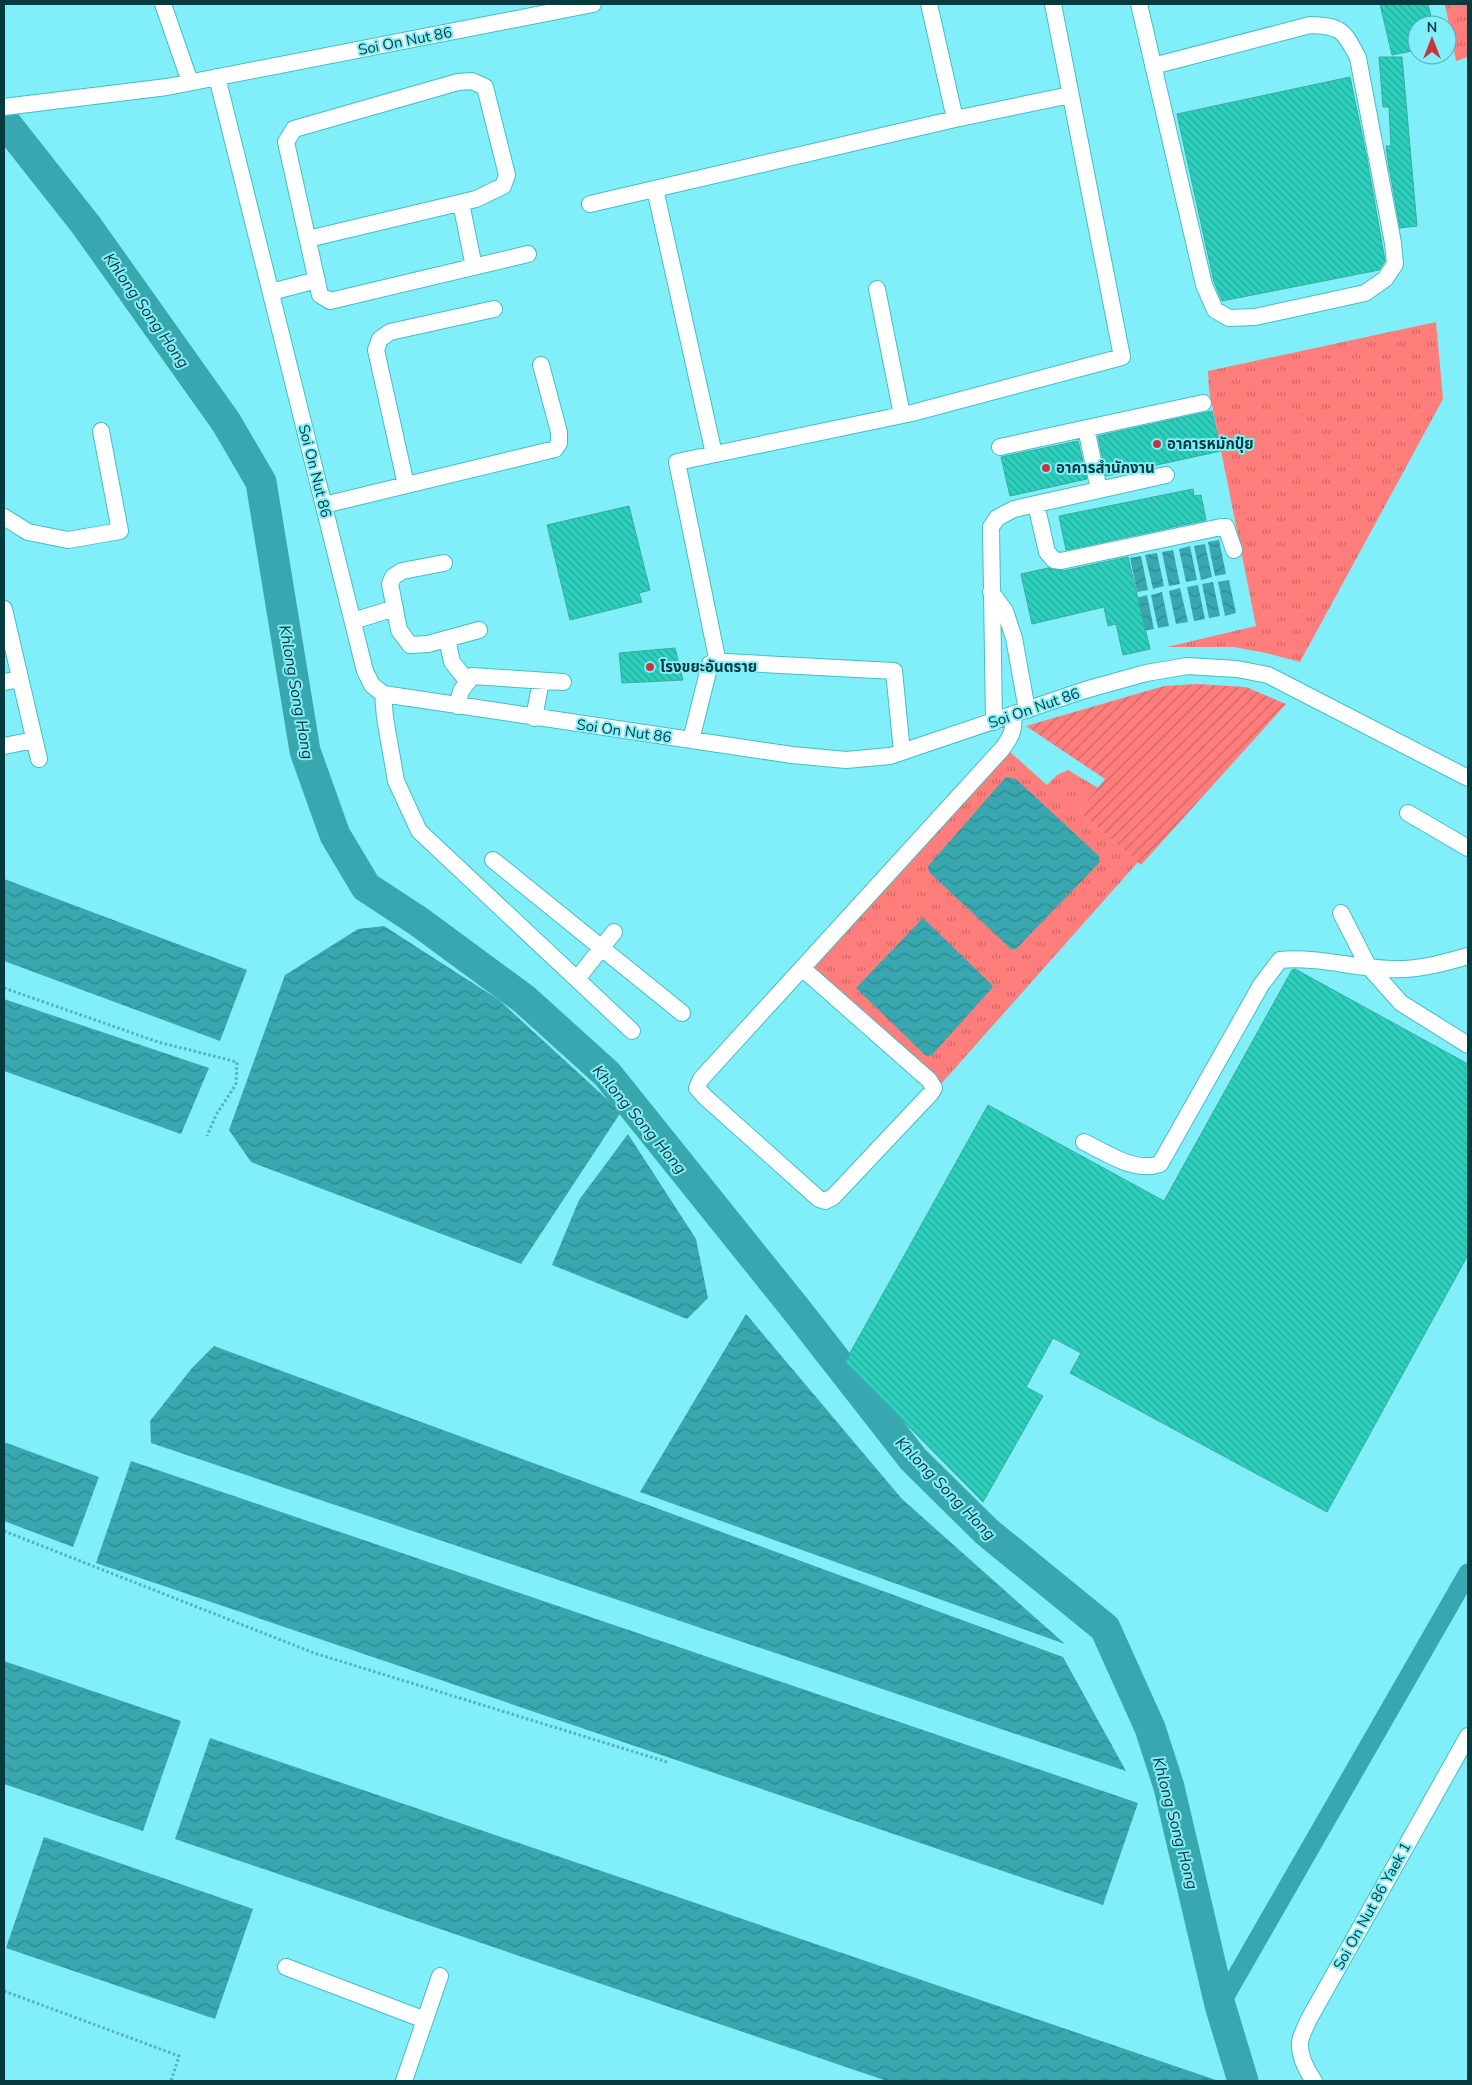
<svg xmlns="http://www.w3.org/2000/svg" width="1472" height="2085" viewBox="0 0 1472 2085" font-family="'Nunito Sans','Noto Sans Thai',sans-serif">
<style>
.grass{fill:url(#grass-tufts)}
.garden{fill:url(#garden-furrows)}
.water{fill:url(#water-waves)}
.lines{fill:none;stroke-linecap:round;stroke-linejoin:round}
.canal{stroke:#39a7af;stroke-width:19}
.river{stroke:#39a7af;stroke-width:31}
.building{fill:url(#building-back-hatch);stroke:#3aac9c}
.minor-casing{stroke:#48bcc5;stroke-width:18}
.path{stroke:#55b0b8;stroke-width:3;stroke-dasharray:2.5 2.5;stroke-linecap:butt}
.minor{stroke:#fff;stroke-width:16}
.poi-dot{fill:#c6363e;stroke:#80eff9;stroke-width:2}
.labels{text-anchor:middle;stroke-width:4;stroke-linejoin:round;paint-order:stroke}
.street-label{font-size:15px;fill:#053a3e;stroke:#80eff9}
.poi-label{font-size:15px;font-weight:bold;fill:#053a3e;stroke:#80eff9;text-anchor:start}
.water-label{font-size:16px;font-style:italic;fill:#103134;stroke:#80eff9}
</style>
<defs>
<pattern id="grass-tufts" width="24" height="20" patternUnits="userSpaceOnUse" patternTransform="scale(1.25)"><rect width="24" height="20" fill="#ff7d7b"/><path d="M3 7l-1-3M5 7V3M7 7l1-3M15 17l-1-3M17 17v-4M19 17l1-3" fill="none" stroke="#cc6766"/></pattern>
<pattern id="garden-furrows" width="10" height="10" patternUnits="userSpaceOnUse" patternTransform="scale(1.25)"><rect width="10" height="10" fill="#ff7d7b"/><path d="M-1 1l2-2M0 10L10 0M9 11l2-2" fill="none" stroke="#cc6766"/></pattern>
<pattern id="water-waves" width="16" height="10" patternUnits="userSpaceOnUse" patternTransform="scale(1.25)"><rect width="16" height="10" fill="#39a7af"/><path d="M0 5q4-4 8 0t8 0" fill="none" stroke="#2e8990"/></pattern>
<pattern id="building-back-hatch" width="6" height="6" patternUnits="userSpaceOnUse" patternTransform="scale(1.25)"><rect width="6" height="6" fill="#2dd0bd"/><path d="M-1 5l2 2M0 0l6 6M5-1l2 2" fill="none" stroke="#24aa9b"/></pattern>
</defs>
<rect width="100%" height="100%" fill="#80eff9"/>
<path class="grass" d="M1445 4H1468V57L1456 61Z
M1436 322 1443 399 1300 662 1266 653 1234 647H1167L1256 626 1209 390 1208 371Z
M1010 752 1047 785 1057 775 1068 770 1098 788 1079 811 1138 862 941 1084 812 969 899 871Z"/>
<path class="garden" d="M1197 684 1246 687 1286 704 1141 865 1079 811 1105 779 1026 726 1164 686Z"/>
<path class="water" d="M1219 540 1226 574 1215 576 1208 542Z
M1205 544 1212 577 1201 580 1194 546Z
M1190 546 1197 580 1186 582 1179 549Z
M1173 550 1180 584 1169 586 1162 552Z
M1157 553 1164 586 1153 589 1145 555Z
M1141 556 1148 590 1137 592 1130 558Z
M1229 580 1236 613 1225 616 1218 582Z
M1213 582 1220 616 1209 618 1202 584Z
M1198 585 1205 619 1194 621 1187 587Z
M1180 588 1188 622 1176 624 1169 591Z
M1162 592 1169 626 1158 628 1151 595Z
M1147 595 1154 629 1143 631 1136 598Z
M1006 777 1016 779 1099 856 1100 862 1016 949H1011L929 872 928 866Z
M4 879 247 970 220 1041 4 961Z
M923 918 991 984 993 987 932 1055 926 1056 856 988Z
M384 926 499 1000 621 1112 521 1264 251 1162 229 1130 285 975 358 929Z
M4 999 209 1068 181 1134 4 1071Z
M628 1134 696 1239 708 1298 687 1319 552 1265 579 1200Z
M746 1314 902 1499 1065 1644 640 1492Z
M214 1346 1063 1657 1126 1771 151 1443 150 1421 192 1368Z
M4 1442 99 1477 73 1547 4 1521Z
M131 1461 1138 1803 1103 1905 96 1563Z
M4 1661 181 1721 143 1831 4 1784Z
M210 1738 1216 2080V2081H887L175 1839Z
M44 1837 253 1909 215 2019 6 1948Z"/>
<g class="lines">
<path class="canal" d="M1220 2005 1468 1573"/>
<path class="river" d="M4 121 86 225 226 422 261 482 305 751 335 835 366 887 418 921 524 999 607 1074 795 1308 913 1459 987 1532 1105 1628 1150 1728 1169 1787 1220 2005 1243 2081"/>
</g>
<path class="building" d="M1380 4H1428L1433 25H1417V50L1392 55Z
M1379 57H1402L1417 226 1400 228 1388 161 1386 146H1391L1389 107H1383Z
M1350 77 1367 159 1385 261 1379 270 1222 301 1214 282 1177 114Z
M1212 411 1221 451 1106 476 1098 436Z
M1078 441 1087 479 1010 496 1001 457Z
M1193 489 1194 496 1201 495 1206 520 1066 550 1059 516Z
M629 506 650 590 639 593 642 602 570 620 547 525Z
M1128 557 1150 649 1123 655 1116 624 1108 626 1104 607 1032 624 1021 574 1048 568 1063 571Z
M675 648 683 680 622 683 619 653Z
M1295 969 1468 1064V1255L1327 1512 1070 1373 1081 1353 1053 1338 1026 1387 1043 1396 983 1502 845 1362 988 1105 1164 1201 1292 970Z"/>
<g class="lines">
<defs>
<path id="minor" d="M163 4 190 82
M929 4 955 119
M1139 4 1204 285 1215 310 1229 318 1255 317 1365 293 1385 279 1395 264 1393 243 1358 58C1344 30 1341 26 1310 25L1153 66
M217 77 365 671 372 685 383 694 792 755 846 760 890 756 1085 690 1146 673 1187 666 1237 669 1268 675 1468 778
M4 107 167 87 593 4
M655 189 714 454
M461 203 474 267
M590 204 955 119 1070 95
M308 239 476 199 503 186 507 175 485 87 472 81 458 82 294 129 286 142 320 295 330 301 528 254
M877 289 902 415
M271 292 317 280
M1086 428 1099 490
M1000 447 1203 403
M406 485 376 350 380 339 390 332 494 309
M1036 504 1047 552 1054 560 1061 561 1221 527H1226L1234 550
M324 505 555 449 559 443V432L541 365
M4 517 28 532 68 540 120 531 101 431
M444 563 402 571 393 577 390 584 399 630 410 645 428 644 479 630
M991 592 1005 611 1014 638 1027 710
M4 609 39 759
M353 621 395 608
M447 639 452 662 468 682
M718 663 677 462 912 413 1122 357 1053 4
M4 682 20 679
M383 694 385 718 396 781 419 831 632 1031
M457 706 461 691 472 676 563 682
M534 718 541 681
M994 722 991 527 997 518 1014 509 1166 475
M691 740 710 664 726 662 894 671 902 752
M4 746 34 740
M1408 813 1468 848
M493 860 682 1013
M1341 913 1368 966 1401 1003 1468 1045
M802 968 929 1080 934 1088 931 1093 833 1197 825 1201 819 1199 705 1097 697 1088 701 1079 1002 749C1011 737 1015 730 1013 715
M577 979 614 932
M1084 1142C1107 1153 1134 1173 1160 1164L1261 985 1280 960C1322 956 1362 971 1404 969 1426 968 1447 962 1468 956
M286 1967 425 2020
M404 2081 440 1976
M1314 2081C1307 2071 1299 2056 1300 2042 1301 2035 1306 2026 1309 2019L1468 1736"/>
</defs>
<use href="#minor" class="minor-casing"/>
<path class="path" d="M4 988 158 1042 237 1062 236 1083 233 1089 216 1115 207 1136
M4 1531 314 1653 667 1762
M4 1991 179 2056 171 2081"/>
<use href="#minor" class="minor"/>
</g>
<g class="poi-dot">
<circle cx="1157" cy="444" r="5"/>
<circle cx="1046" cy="468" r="5"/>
<circle cx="650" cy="667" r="5"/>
</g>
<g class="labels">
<g class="street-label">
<text transform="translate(405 41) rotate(-11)" y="5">Soi On Nut 86</text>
<text transform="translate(315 471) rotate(76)" y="5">Soi On Nut 86</text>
<text transform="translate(1034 708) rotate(-19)" y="5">Soi On Nut 86</text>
<text transform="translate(624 731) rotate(8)" y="5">Soi On Nut 86</text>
<text transform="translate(1372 1906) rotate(-61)" y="5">Soi On Nut 86 Yaek 1</text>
</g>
<g class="poi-label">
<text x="1167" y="449">อาคารหมักปุ๋ย</text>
<text x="1056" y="473">อาคารสำนักงาน</text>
<text x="660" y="672">โรงขยะอันตราย</text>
</g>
<g class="water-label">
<text transform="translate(147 310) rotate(55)" y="6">Khlong Song Hong</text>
<text transform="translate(297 692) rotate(80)" y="6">Khlong Song Hong</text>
<text transform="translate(640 1119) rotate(50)" y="6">Khlong Song Hong</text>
<text transform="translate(946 1488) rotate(46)" y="6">Khlong Song Hong</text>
<text transform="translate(1176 1823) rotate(75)" y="6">Khlong Song Hong</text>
</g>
</g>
<rect width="1472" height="2085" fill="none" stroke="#053a3e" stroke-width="10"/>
<g transform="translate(1432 40)"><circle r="24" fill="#80eff9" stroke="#4fa7ae"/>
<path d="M0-4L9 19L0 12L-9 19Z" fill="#c6363e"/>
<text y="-8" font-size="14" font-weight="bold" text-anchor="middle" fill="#053a3e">N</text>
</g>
</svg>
